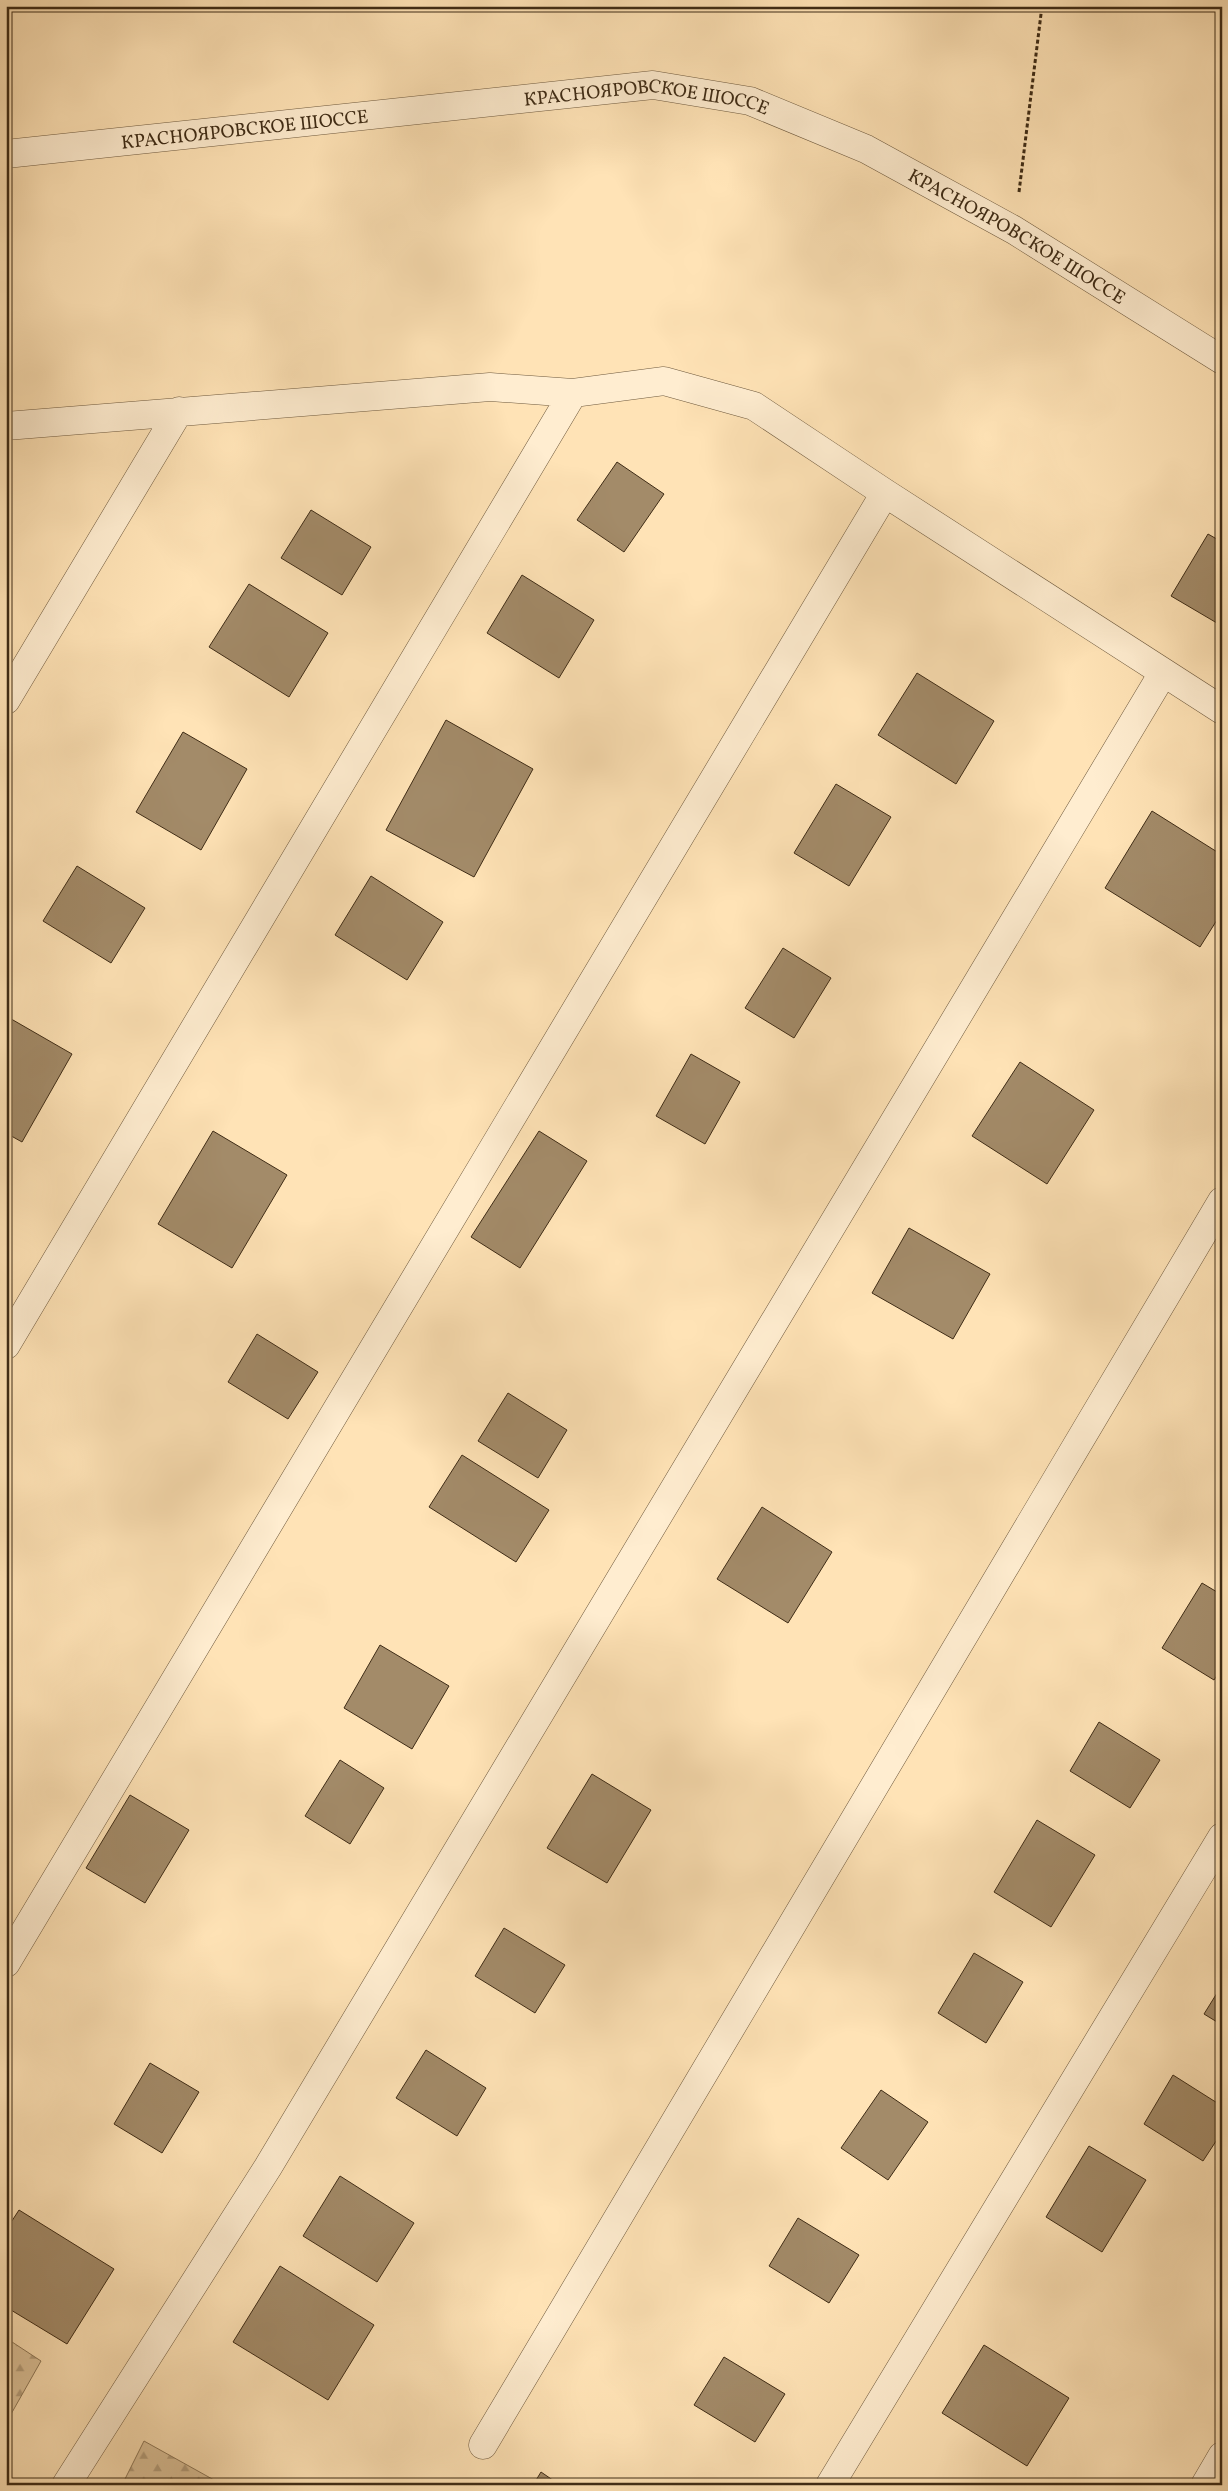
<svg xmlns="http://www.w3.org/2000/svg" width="1228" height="2491" viewBox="0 0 1228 2491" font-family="Vollkorn,serif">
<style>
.forest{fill:url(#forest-firs);stroke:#8e7858}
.building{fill:#a38b69;stroke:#3f2c16}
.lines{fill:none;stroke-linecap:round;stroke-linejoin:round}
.minor-casing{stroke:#6f5a3e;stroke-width:29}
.tertiary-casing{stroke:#6f5a3e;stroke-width:29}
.path{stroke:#3f2c16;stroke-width:3;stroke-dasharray:4 2.5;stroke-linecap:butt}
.minor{stroke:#ffedd0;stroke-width:28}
.tertiary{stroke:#ffedd0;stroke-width:28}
.labels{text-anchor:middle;stroke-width:4;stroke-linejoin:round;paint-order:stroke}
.street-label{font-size:19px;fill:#3f2c16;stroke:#ffedd0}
</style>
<defs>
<pattern id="forest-firs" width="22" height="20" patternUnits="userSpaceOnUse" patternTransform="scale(1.25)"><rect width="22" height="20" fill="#dec49b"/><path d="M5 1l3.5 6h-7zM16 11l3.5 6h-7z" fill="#b59f7d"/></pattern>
</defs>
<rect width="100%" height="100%" fill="#ffe3b6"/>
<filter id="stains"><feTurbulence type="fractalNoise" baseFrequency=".004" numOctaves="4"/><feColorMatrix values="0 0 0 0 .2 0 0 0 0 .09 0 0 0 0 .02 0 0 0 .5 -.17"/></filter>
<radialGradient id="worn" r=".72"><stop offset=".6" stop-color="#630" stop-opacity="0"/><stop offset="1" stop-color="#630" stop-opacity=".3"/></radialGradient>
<path class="forest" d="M6 2338 41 2361 6 2423Z
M144 2441 223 2485H122Z"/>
<path class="building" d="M617 462 664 494 624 552 577 520Z
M311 510 371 547 342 595 281 558Z
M1208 534 1222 542V626L1171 596Z
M522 575 594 620 559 678 487 633Z
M249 584 328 633 289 697 209 647Z
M917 673 994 721 956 784 878 735Z
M446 720 533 769 474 877 386 830Z
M183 732 247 769 201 850 136 812Z
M836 784 891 817 849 886 794 853Z
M1152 811 1222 855V912L1200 947 1105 888Z
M77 866 145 908 111 963 43 921Z
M371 876 443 922 407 980 335 935Z
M783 948 831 978 794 1038 745 1008Z
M6 1016 72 1054 22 1142 6 1133Z
M691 1054 740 1082 705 1144 656 1116Z
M1020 1062 1094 1110 1047 1184 972 1136Z
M213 1131 287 1175 232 1268 158 1224Z
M539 1131 587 1161 520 1268 471 1237Z
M909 1228 990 1274 953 1339 872 1293Z
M257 1334 318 1372 288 1419 228 1382Z
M508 1393 567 1430 538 1478 478 1441Z
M462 1455 549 1510 516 1562 429 1507Z
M762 1507 832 1552 788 1623 717 1579Z
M1202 1583 1222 1595V1668L1214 1680 1162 1648Z
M380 1645 449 1686 412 1749 344 1708Z
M1099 1722 1160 1760 1130 1808 1070 1771Z
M340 1760 384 1788 350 1844 305 1816Z
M592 1774 651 1810 607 1883 547 1848Z
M130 1795 189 1830 145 1903 86 1868Z
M1037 1820 1095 1855 1051 1927 994 1892Z
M504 1928 565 1965 535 2013 475 1976Z
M974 1953 1023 1982 986 2043 938 2013Z
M1222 1985V2025L1204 2014Z
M426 2050 486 2088 457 2136 396 2098Z
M150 2063 199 2092 162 2153 114 2124Z
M1173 2075 1222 2106V2132L1203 2161 1144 2124Z
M881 2090 928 2122 888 2180 841 2148Z
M1089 2146 1146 2180 1102 2252 1046 2217Z
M340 2176 414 2223 377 2282 303 2236Z
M19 2210 114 2269 67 2344 6 2307V2230Z
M798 2218 859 2255 829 2303 769 2266Z
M280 2266 374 2325 328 2400 233 2342Z
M984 2345 1069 2398 1027 2466 942 2413Z
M724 2357 785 2394 755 2442 694 2405Z
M541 2472 560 2485H533Z"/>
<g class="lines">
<defs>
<path id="minor" d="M6 426 490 387 573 393 664 381 754 406 885 493 1222 710
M6 700 179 411
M6 1345 573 393
M6 1963 885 493
M483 2445 1222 1201
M66 2485 268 2167 1163 673
M830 2485 1222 1837
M1205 2485 1222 2456"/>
<g id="tertiary">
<path id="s1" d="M6 154 653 85 750 101 866 149 1014 230 1222 360"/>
</g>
</defs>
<use href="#minor" class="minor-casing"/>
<use href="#tertiary" class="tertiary-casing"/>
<path class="path" d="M1019 192 1042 6"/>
<use href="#minor" class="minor"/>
<use href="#tertiary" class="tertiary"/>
</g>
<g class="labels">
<g class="street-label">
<text dy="7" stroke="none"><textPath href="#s1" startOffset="645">КРАСНОЯРОВСКОЕ ШОССЕ</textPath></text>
<text dy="7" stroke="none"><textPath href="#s1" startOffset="240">КРАСНОЯРОВСКОЕ ШОССЕ</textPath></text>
<text dy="7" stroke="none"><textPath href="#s1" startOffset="1049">КРАСНОЯРОВСКОЕ ШОССЕ</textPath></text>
</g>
</g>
<rect width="1228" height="2491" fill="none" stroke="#ffe3b6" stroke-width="25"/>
<rect x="8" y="8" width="1213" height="2476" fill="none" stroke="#3f2c16" stroke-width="2.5"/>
<rect x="12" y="12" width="1203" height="2466" fill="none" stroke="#3f2c16"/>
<rect width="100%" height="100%" filter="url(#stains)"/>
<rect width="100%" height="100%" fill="url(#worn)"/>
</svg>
